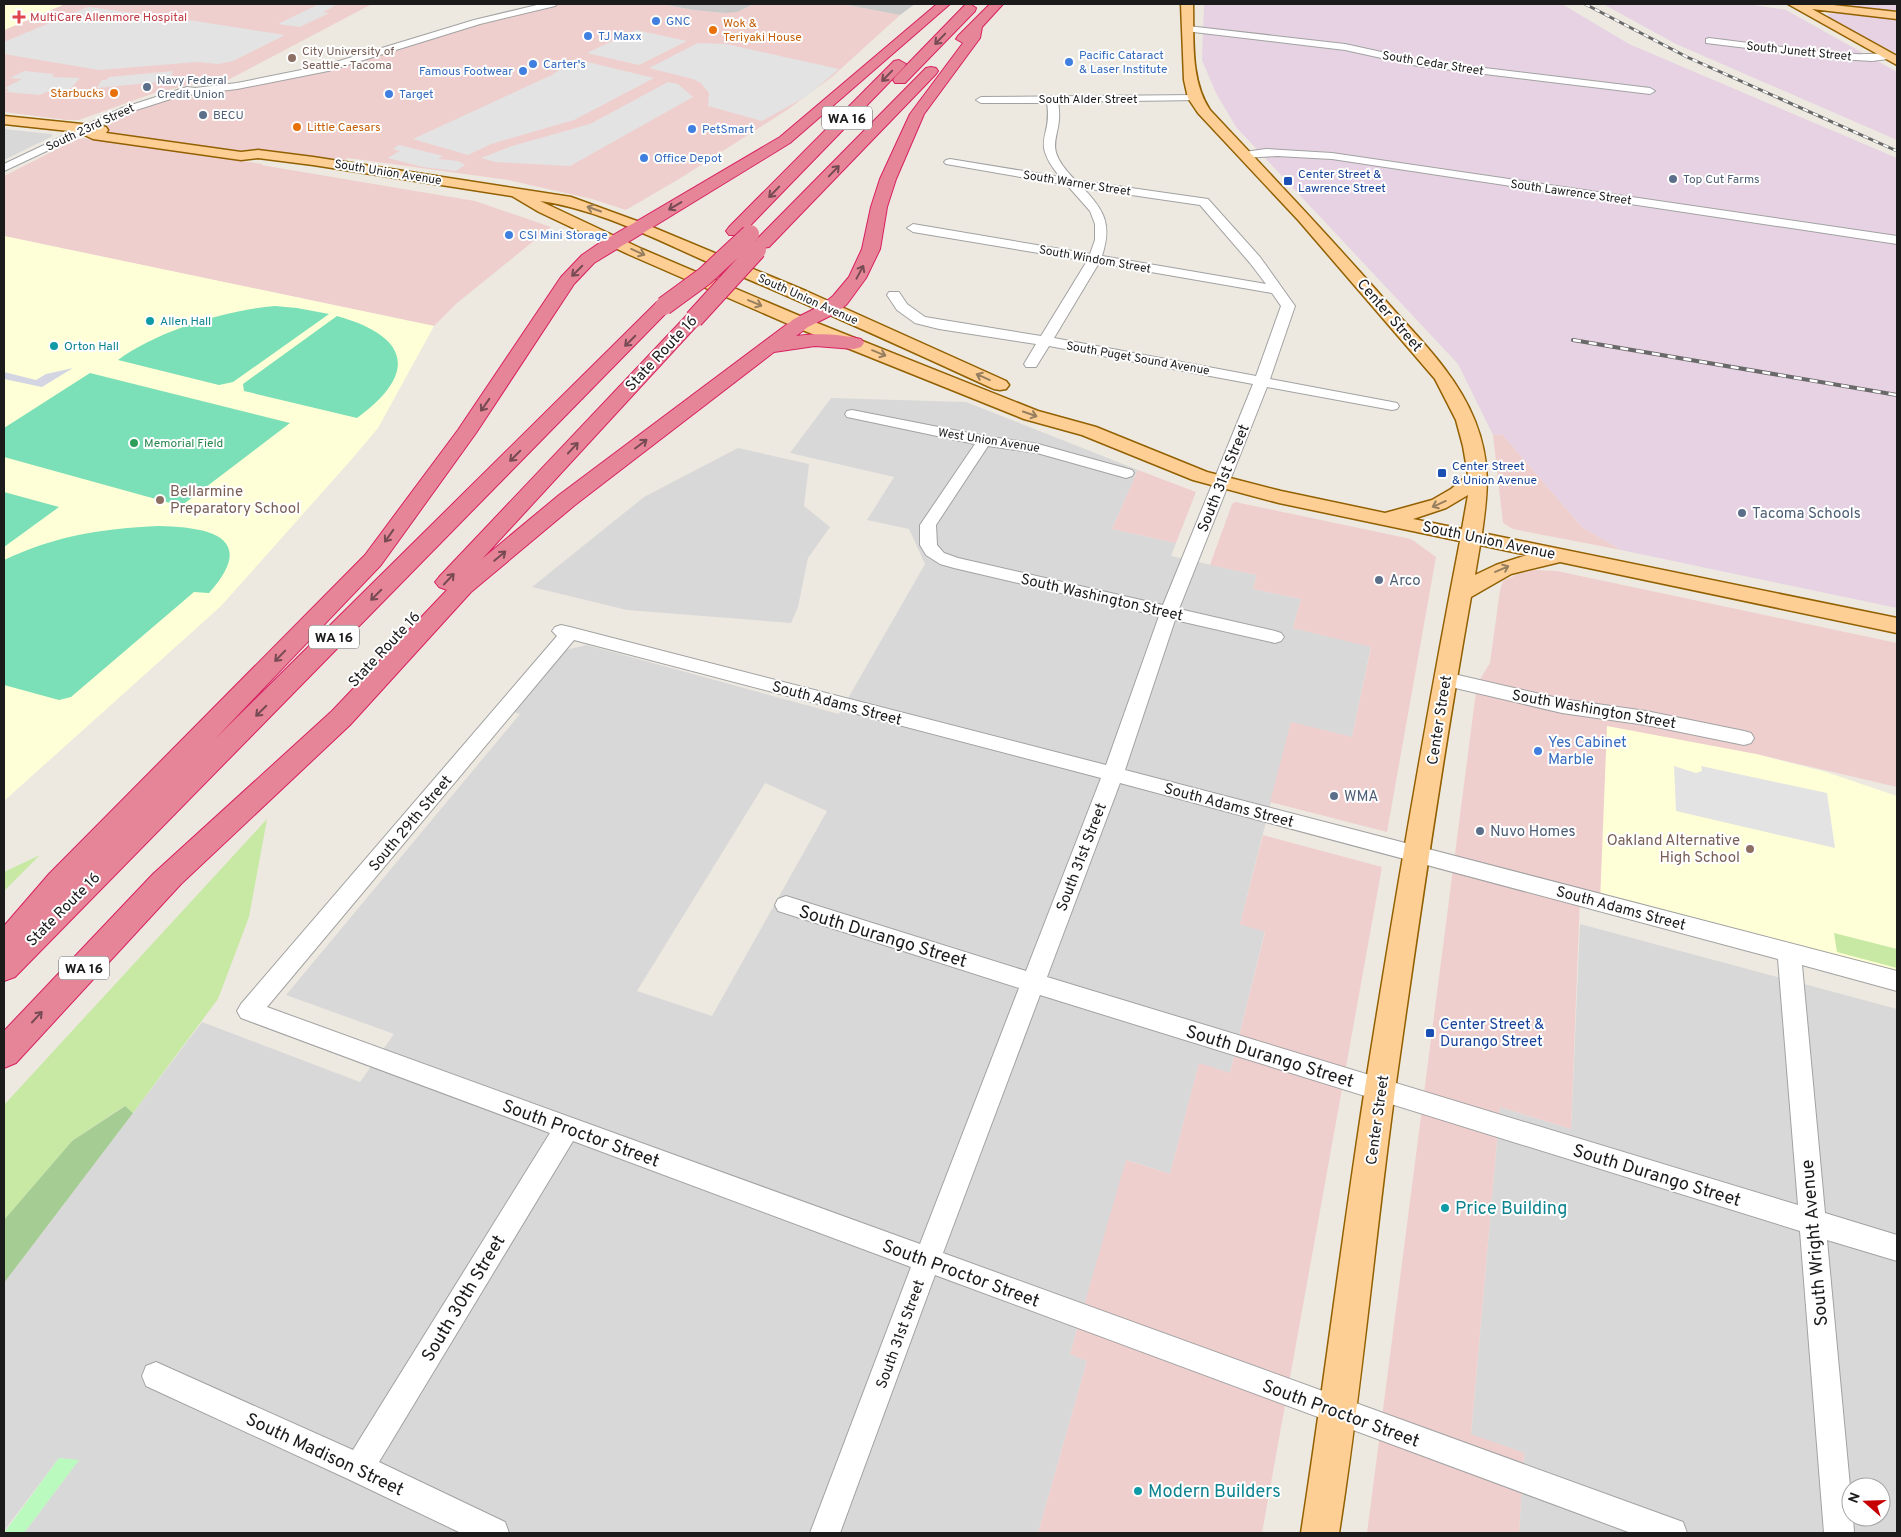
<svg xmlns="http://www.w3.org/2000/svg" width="1901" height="1537" viewBox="0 0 1901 1537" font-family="Overpass,sans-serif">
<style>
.residential{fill:#d9d8d8;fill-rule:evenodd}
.commercial{fill:#efcfce}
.industrial{fill:#e6d2e3}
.education{fill:#ffffd7}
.religious{fill:#c9c9c9}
.grass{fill:#c7e9a4}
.forest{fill:#a5cd93}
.park{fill:#bafabf}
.pitch{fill:#7bdfb7}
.parking{fill:#e3e3e3}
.plaza{fill:#d4d5e3}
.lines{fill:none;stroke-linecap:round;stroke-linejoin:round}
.minor-casing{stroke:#a2a2a2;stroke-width:2}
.major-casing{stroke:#926000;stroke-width:3}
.highway-casing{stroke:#d82061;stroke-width:2}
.minor{fill:#fff;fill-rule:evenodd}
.major{fill:#fdcf95;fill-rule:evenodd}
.highway{fill:#e78598;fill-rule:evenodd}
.rail-far1-casing{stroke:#696969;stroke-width:3}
.rail-casing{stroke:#696969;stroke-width:4}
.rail-far1{stroke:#fff;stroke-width:2;stroke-dasharray:5.5;stroke-linecap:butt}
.rail{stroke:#fff;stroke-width:2.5;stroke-dasharray:8;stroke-linecap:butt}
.highway-bridge-casing{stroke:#d82061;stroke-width:20;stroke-linecap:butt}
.highway-bridge{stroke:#e78598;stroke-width:18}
.oneway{stroke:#774b53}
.oneway2{stroke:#977e5e}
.health-dot{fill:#e0444e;stroke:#fff;stroke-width:2}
.shop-dot{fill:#3f7fe0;stroke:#fff;stroke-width:2}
.food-dot{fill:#e8710a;stroke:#fff;stroke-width:2}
.education-dot{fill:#8d6e63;stroke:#fff;stroke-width:2}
.service-dot{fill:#5c6f8a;stroke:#fff;stroke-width:2}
.transit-dot{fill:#1a4fb4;stroke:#fff;stroke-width:2}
.culture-dot{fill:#0f9aa8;stroke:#fff;stroke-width:2}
.leisure-dot{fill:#2e9e5b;stroke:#fff;stroke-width:2}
.labels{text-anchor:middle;stroke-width:4;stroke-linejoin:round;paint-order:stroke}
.far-health-label{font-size:12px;fill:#be3a42;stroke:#fff;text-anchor:start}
.far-shop-label{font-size:12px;fill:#366cbe;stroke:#fff;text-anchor:start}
.far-food-label{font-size:12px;fill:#c56008;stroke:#fff;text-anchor:start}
.far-education-label{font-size:12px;fill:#785e54;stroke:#fff;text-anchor:start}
.far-street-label{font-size:12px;fill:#1b1b1b;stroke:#fff}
.far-service-label{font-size:12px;fill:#4e5e75;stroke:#fff;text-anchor:start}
.far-transit-label{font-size:12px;fill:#164399;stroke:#fff;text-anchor:start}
.far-culture-label{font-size:12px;fill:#0d838f;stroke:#fff;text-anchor:start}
.far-leisure-label{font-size:12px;fill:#27864d;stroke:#fff;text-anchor:start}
.shield{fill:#fff;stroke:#5f5f5f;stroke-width:1}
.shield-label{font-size:14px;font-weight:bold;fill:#1b1b1b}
.street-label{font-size:15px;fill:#1b1b1b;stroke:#fff}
.education-label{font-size:15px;fill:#785e54;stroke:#fff;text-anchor:start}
.service-label{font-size:15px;fill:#4e5e75;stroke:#fff;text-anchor:start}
.shop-label{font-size:15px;fill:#366cbe;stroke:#fff;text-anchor:start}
.transit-label{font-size:15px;fill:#164399;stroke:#fff;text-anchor:start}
.near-street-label{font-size:18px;fill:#1b1b1b;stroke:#fff}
.near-culture-label{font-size:18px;fill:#0d838f;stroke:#fff;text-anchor:start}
</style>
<rect width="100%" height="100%" fill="#ede9e0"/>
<path class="residential" d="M4 129 51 134 53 136 4 160Z
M831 398 966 402 1138 470 1112 529 1176 543 1171 556 1257 575 1253 589 1301 599 1293 628 1371 646 1352 737 1291 723 1240 924 1265 931 1230 1073 1199 1064 1170 1174 1127 1160 1070 1354 1087 1361 1038 1533H24L78 1461 59 1458 4 1531V1283L202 1022 360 1082 394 1034 286 995 520 714 513 712 565 650 587 645 839 714 925 564 909 529 867 520 894 477 790 453ZM765 783 827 811 712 1016 637 991Z
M738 448 809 464 804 506 830 527 808 558 798 607 791 623 627 610 532 587 644 497Z
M1580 924 1897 1009V1533H1519L1524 1453 1471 1435 1500 1107 1571 1129ZM1851 1487H1881V1517H1851Z"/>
<path class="commercial" d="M65 4H372L228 80 190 85 157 92 79 120H67L4 112V30Z
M552 4H662L693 10 725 13 744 9 754 4H842L900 15 832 77 787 110 679 179 626 210 592 199 508 180 348 158 339 164 83 129 153 99 281 78Z
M84 138 263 164 261 165 475 201 551 227 457 303 434 326 4 236V176L75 140Z
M1502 434 1582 527 1621 550 1513 529 1503 523 1493 435Z
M1138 470 1196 492 1176 543 1112 529Z
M1235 502 1411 539 1436 557 1387 832 1270 802 1291 722 1352 737 1371 647 1293 628 1301 599 1253 589 1257 575 1210 565 1232 504Z
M1534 570 1557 571 1897 643V787L1756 754 1600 903 1580 898 1571 1129 1500 1107 1471 1434 1524 1453 1519 1533H1367L1477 684 1490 663 1500 590 1503 581 1518 574Z
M1263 835 1382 867 1262 1533H1038L1087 1361 1070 1354 1126 1160 1170 1174 1199 1063 1230 1073 1265 932 1240 924Z"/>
<path class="industrial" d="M1204 4H1562L1629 44 1897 158V608L1621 550 1582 527 1502 434 1493 435 1458 364 1236 127 1216 93 1202 60Z
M1603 4H1747L1786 10 1897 72V140L1676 44Z
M1828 4H1897V11Z
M1836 13 1897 20V54L1827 17 1828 14Z"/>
<path class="education" d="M4 4H65L4 30Z
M4 236 434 326 378 428 351 460 221 606 4 801Z
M1607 726 1756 754 1826 772 1897 796V981L1600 903Z"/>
<path class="religious" d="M662 4H754L737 12 725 13 693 10Z
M842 4H915L900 15Z"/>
<path class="grass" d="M267 819 249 917 218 999 133 1113 124 1106 72 1141 4 1220V1105Z
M40 855 4 891V872Z
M1834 933 1897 949V968L1837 952Z"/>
<path class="forest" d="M125 1106 133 1113 4 1283V1220L72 1141Z"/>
<path class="park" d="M59 1458 79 1460 24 1533H4Z"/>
<path class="pitch" d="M275 306 297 308 329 314 233 382 219 385 118 360C157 331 227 310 275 306Z
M337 316C409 336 419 373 357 418L244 391 243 384Z
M90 373 290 423 181 506 4 457V428Z
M4 492 59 507 4 547Z
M159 526C209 527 259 537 209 593L194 592 71 697 59 700 4 685V560C58 535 100 529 159 526Z"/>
<path class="parking" d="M319 4H338L323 12 329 13 300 27 278 24Z
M88 7 195 21 285 35 233 61 218 64 197 62 99 70 4 54V42Z
M636 30 687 41 639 65 587 53Z
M698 43 726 44 839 69 807 96 762 121 708 106 709 93 701 83 693 79 649 68Z
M575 59 654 78 574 120 491 144 468 155 413 139 552 75Z
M24 71 54 74 52 77 80 78 69 90 46 92 40 95 6 92 9 90 5 88 22 79 10 78Z
M173 71 169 81 97 88 102 80H106L109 77Z
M668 82 678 84 693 97 570 166 495 162 481 158 512 146 590 124Z
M399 145 443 156 438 159 458 161 465 165 456 171 423 167 388 158 400 151 393 149Z
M1674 766 1696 773 1702 771 1701 766 1827 793 1835 848 1676 811Z"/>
<path class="plaza" d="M73 368 42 387 4 379V372L36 380 46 374Z"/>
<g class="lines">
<defs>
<path id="minor" d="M541 4H557L555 6 480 24 328 71 237 89 180 96 130 112 4 171V164L122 108 187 87 195 88 237 83 326 65 474 20Z
M1188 26 1345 44 1418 60 1650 88 1655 91 1650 94 1418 66 1345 50 1185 31V27Z
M1709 38C1758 44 1807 51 1856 54 1864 55 1888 52 1893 56L1888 59 1872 61 1839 59 1706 43V39Z
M1195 95 1199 96 1200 98 1199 100 1058 102C1065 140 1038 142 1075 180L1208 199 1260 257 1295 306 1270 379 1392 402 1397 403 1399 406 1397 409 1392 410 1267 387 1179 609 1275 631 1281 633 1284 637 1281 641 1275 643 1175 620 1125 770 1897 971V991L1802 965 1825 1213 1897 1235V1261L1827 1240 1851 1497V1517H1853L1854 1533H1824L1800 1231 1040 995 943 1253 1672 1518 1683 1522 1687 1533H1631L935 1275 840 1533H810L911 1267 573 1141 379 1462 505 1522 509 1533H461L348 1479 146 1386 142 1376 146 1366 156 1362 353 1450 550 1133 241 1018 237 1011 241 1004 557 636 552 631 555 627 561 625 570 627 1106 765 1159 616 954 568 940 564 926 555 920 545V525L975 444 852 418 847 417 845 414 847 411 852 410 984 436 1038 444 1132 470 1134 473 1132 476 1126 478 1037 453 988 446 936 525 937 545 944 553 958 558 1163 605 1253 384 1049 346 1036 367H1026L1024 364 1036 344 939 329 915 323 897 310 887 295 889 292H899L907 304 925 317 1041 336 1087 261 913 232 907 228 913 224 1090 254 1095 240V224L1090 211 1067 185 946 164 944 162 946 160 950 159 1060 177C1029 139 1053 139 1047 103H981L976 100 981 97ZM1083 188 1200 205 1250 263 1266 284 1102 256C1112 225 1105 211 1083 188ZM1099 263 1272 293 1281 306 1256 376 1054 338ZM574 640 1101 778 1026 971 786 896 778 899 775 905 778 911 1019 988 920 1244 267 1007ZM1120 783 1778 959 1798 1205 1047 977Z
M1266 149 1332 153 1897 236V244L1332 159 1277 156 1244 158 1238 155 1244 152Z
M1445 672 1562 699 1646 711 1744 731 1751 733 1754 738 1751 743 1744 745 1646 725 1562 713 1438 684 1436 679 1438 674Z"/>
<path id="major" d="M1181 4H1193C1194 39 1190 80 1210 110 1269 173 1328 235 1385 300 1418 338 1456 373 1475 421 1491 462 1488 491 1482 533L1897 618V633L1560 562 1511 574 1471 597C1442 761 1418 926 1395 1090 1375 1238 1362 1386 1339 1533H1301C1324 1385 1342 1236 1365 1088 1394 905 1425 722 1460 541L1279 503 1193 480 1082 435 1024 419 795 327 630 255 539 212 512 196 313 165 258 158 241 160 93 139 78 132 4 124V116L101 126 106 127 108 130 106 133 241 152 258 150 313 157 571 197 645 224 806 291 1006 381 1009 385 1006 389 1000 390 994 389C897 345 801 301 703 260 651 237 597 209 540 201L642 249 807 319 1038 411 1096 427 1207 472 1281 491 1385 513 1432 500 1451 489 1468 475 1463 446 1456 420 1435 379 1299 221 1198 113 1188 98 1184 80ZM1468 495 1462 529 1413 519 1446 508ZM1480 545 1527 555 1496 565 1475 575Z
M1788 4H1824L1897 12V19L1812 9 1897 56V65Z"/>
<path id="highway" d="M937 4H950L790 143 594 263 574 284 476 433 381 565 216 738 657 302 664 300 671 302 673 306 15 977 4 981V926L49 874 365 555 458 430 561 277 582 255 598 244 780 137Z
M970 4 976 8 975 11 905 83H895L893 80 895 77 965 5Z
M990 4H1003L982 27 980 38 924 114 896 179 887 207 880 249 866 278 847 304 836 313 808 327 796 336C818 333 840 334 861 339L864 343 861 347 854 349 815 346 774 352 575 505 471 592 350 725 181 884 16 1063 4 1068V1031L153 874 332 711 447 590 439 587 435 582 439 577 687 315 694 313 701 315 703 319 482 559 559 495 794 319 822 305 833 296 849 277 862 249 871 207 880 179 910 114 963 43 956 39 958 36Z
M899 60 906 64 904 67 741 235H729L726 231 729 227 894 61Z
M931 67 936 68 938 71 936 74 769 247 763 248 757 247 754 243 757 239 926 68Z"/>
</defs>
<use href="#minor" class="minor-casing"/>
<use href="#major" class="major-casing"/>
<use href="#highway" class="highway-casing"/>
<use href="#minor" class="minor"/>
<use href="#major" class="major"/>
<use href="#highway" class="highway"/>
<defs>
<path id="rail-far1" d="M1585 4 1687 57 1897 151"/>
<path id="rail" d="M1573 340 1897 395"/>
</defs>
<use href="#rail-far1" class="rail-far1-casing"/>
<use href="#rail" class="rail-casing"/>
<use href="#rail-far1" class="rail-far1"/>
<use href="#rail" class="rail"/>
<defs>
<path id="highway-bridge" d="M664 306 705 276 750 234
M694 319 757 250"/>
</defs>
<use href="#highway-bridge" class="highway-bridge-casing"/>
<use href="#highway-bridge" class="highway-bridge"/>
</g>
<defs><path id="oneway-shaft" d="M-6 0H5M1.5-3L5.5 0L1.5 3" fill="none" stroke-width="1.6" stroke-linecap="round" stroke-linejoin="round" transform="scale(1.25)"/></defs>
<g class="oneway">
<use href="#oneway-shaft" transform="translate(940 39) rotate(134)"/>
<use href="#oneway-shaft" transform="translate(887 76) rotate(134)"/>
<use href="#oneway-shaft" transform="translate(834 171) rotate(-46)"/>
<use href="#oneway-shaft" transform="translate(774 192) rotate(134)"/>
<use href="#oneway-shaft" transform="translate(675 206) rotate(149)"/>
<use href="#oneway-shaft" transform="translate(577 271) rotate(135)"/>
<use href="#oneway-shaft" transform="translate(860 272) rotate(-62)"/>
<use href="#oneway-shaft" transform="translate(630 341) rotate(135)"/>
<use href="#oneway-shaft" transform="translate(485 405) rotate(125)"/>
<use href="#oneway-shaft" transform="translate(641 444) rotate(-37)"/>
<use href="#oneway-shaft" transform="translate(573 448) rotate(-47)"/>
<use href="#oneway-shaft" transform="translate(515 456) rotate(135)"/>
<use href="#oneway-shaft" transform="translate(389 536) rotate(125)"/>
<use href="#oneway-shaft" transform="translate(500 556) rotate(-40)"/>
<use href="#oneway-shaft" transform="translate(449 579) rotate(-47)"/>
<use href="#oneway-shaft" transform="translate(376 595) rotate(135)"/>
<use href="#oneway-shaft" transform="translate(280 656) rotate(134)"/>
<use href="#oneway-shaft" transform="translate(261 711) rotate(135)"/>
<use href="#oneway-shaft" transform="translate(37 1017) rotate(-47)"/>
</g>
<g class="oneway2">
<use href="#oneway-shaft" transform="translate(594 209) rotate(-161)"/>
<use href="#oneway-shaft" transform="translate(638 252) rotate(24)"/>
<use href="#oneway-shaft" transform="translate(755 303) rotate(23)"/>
<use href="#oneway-shaft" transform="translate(879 353) rotate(22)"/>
<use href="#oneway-shaft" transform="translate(983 377) rotate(-156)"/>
<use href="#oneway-shaft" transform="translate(1030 414) rotate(19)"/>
<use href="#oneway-shaft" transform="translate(1439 504) rotate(156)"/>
<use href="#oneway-shaft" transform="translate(1502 569) rotate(-23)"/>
</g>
<path class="health-dot" d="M16.5 9.5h5v5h5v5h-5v5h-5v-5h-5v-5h5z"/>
<g class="shop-dot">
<circle cx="656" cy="21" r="5"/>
<circle cx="588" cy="36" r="5"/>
<circle cx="1069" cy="62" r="5"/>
<circle cx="533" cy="64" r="5"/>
<circle cx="523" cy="71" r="5"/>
<circle cx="389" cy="94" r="5"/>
<circle cx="692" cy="129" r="5"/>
<circle cx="644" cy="158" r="5"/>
<circle cx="509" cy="235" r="5"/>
<circle cx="1538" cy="751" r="5"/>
</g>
<g class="food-dot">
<circle cx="713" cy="30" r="5"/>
<circle cx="114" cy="93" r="5"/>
<circle cx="297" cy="127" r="5"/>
</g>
<g class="education-dot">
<circle cx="292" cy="58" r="5"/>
<circle cx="160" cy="500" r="5"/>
<circle cx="1750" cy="849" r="5"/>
</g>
<g class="service-dot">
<circle cx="147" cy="87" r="5"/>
<circle cx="203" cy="115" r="5"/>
<circle cx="1673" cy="179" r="5"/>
<circle cx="1742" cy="513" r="5"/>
<circle cx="1379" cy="580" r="5"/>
<circle cx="1334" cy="796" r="5"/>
<circle cx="1480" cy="831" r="5"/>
</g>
<g class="transit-dot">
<rect x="1283" y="176" width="10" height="10" rx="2.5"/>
<rect x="1437" y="468" width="10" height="10" rx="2.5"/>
<rect x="1425" y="1028" width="10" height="10" rx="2.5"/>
</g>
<g class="culture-dot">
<circle cx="150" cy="321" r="5"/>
<circle cx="54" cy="346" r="5"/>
<circle cx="1445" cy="1208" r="5"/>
<circle cx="1138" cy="1491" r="5"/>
</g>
<circle class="leisure-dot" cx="134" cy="443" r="5"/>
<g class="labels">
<g class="far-health-label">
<text x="30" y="21">MultiCare Allenmore Hospital</text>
</g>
<g class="far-shop-label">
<text x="666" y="25">GNC</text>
<text x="598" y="40">TJ Maxx</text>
<text x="1079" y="59">Pacific Cataract<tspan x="1079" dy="14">&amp; Laser Institute</tspan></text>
<text x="543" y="68">Carter's</text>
<text x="513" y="75" text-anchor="end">Famous Footwear</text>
<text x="399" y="98">Target</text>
<text x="702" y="133">PetSmart</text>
<text x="654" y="162">Office Depot</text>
<text x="519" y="239">CSI Mini Storage</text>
</g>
<g class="far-food-label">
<text x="723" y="27">Wok &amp;<tspan x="723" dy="14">Teriyaki House</tspan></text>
<text x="104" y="97" text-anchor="end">Starbucks</text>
<text x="307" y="131">Little Caesars</text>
</g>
<g class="far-education-label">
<text x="302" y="55">City University of<tspan x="302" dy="14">Seattle - Tacoma</tspan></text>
</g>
<g class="far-street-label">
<text transform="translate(1799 51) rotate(6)" y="4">South Junett Street</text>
<text transform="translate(1433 63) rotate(9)" y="4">South Cedar Street</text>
<text x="1088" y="103">South Alder Street</text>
<text transform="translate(90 127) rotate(-25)" y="4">South 23rd Street</text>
<text transform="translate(388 172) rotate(9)" y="4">South Union Avenue</text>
<text transform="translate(1077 183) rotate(9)" y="4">South Warner Street</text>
<text transform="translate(1571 192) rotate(8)" y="4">South Lawrence Street</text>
<text transform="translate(1095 259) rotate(10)" y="4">South Windom Street</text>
<text transform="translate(808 299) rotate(24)" y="4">South Union Avenue</text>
<text transform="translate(1138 358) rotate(10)" y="4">South Puget Sound Avenue</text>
<text transform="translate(989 440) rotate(9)" y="4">West Union Avenue</text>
</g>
<g class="far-service-label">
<text x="157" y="84">Navy Federal<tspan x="157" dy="14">Credit Union</tspan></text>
<text x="213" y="119">BECU</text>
<text x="1683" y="183">Top Cut Farms</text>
</g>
<g class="far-transit-label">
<text x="1298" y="178">Center Street &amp;<tspan x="1298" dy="14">Lawrence Street</tspan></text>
<text x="1452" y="470">Center Street<tspan x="1452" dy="14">&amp; Union Avenue</tspan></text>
</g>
<g class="far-culture-label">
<text x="160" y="325">Allen Hall</text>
<text x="64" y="350">Orton Hall</text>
</g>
<g class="far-leisure-label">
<text x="144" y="447">Memorial Field</text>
</g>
<g class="shield">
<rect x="822" y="106.5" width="50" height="23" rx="4"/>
<rect x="309" y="625.5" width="50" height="23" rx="4"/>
<rect x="59" y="956.5" width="50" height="23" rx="4"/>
</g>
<g class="shield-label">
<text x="847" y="123">WA 16</text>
<text x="334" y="642">WA 16</text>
<text x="84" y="973">WA 16</text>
</g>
<g class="street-label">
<text transform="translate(1390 315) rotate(49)" y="5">Center Street</text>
<text transform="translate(661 353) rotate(-47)" y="5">State Route 16</text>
<text transform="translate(1223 478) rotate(-68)" y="5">South 31st Street</text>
<text transform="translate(1489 540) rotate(12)" y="5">South Union Avenue</text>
<text transform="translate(1102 597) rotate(13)" y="5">South Washington Street</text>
<text transform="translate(384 649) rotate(-47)" y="5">State Route 16</text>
<text transform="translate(837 703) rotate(15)" y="5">South Adams Street</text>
<text transform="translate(1594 709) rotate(10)" y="5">South Washington Street</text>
<text transform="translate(1439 720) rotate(-81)" y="5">Center Street</text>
<text transform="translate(1229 805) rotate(15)" y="5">South Adams Street</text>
<text transform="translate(410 823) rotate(-50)" y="5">South 29th Street</text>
<text transform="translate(1081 857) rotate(-69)" y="5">South 31st Street</text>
<text transform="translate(1621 908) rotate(15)" y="5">South Adams Street</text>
<text transform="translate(63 909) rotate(-45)" y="5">State Route 16</text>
<text transform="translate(1377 1120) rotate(-82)" y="5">Center Street</text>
<text transform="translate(900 1334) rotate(-70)" y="5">South 31st Street</text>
</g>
<g class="education-label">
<text x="170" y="496">Bellarmine<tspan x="170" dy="17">Preparatory School</tspan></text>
<text x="1740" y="845" text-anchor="end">Oakland Alternative<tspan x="1740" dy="17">High School</tspan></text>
</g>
<g class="service-label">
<text x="1752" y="518">Tacoma Schools</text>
<text x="1389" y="585">Arco</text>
<text x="1344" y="801">WMA</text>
<text x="1490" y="836">Nuvo Homes</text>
</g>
<g class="shop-label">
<text x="1548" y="747">Yes Cabinet<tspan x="1548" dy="17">Marble</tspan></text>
</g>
<g class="transit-label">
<text x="1440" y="1029">Center Street &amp;<tspan x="1440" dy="17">Durango Street</tspan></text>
</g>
<g class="near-street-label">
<text transform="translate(883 936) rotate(17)" y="6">South Durango Street</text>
<text transform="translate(1270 1056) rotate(17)" y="6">South Durango Street</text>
<text transform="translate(581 1133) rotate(20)" y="6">South Proctor Street</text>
<text transform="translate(1657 1175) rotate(17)" y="6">South Durango Street</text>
<text transform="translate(1814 1243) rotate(-95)" y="6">South Wright Avenue</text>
<text transform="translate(961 1273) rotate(20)" y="6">South Proctor Street</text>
<text transform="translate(463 1298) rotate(-59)" y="6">South 30th Street</text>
<text transform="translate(1341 1413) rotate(20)" y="6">South Proctor Street</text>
<text transform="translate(325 1454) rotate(25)" y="6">South Madison Street</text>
</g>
<g class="near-culture-label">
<text x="1455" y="1214">Price Building</text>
<text x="1148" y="1497">Modern Builders</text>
</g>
</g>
<rect width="1901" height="1537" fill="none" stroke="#1b1b1b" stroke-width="10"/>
<g transform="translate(1866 1502) rotate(290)"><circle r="24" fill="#ffffff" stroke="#a4a4a4"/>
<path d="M0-4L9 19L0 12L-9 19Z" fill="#c60002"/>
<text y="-8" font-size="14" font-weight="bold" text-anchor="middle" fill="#1b1b1b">N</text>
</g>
</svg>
